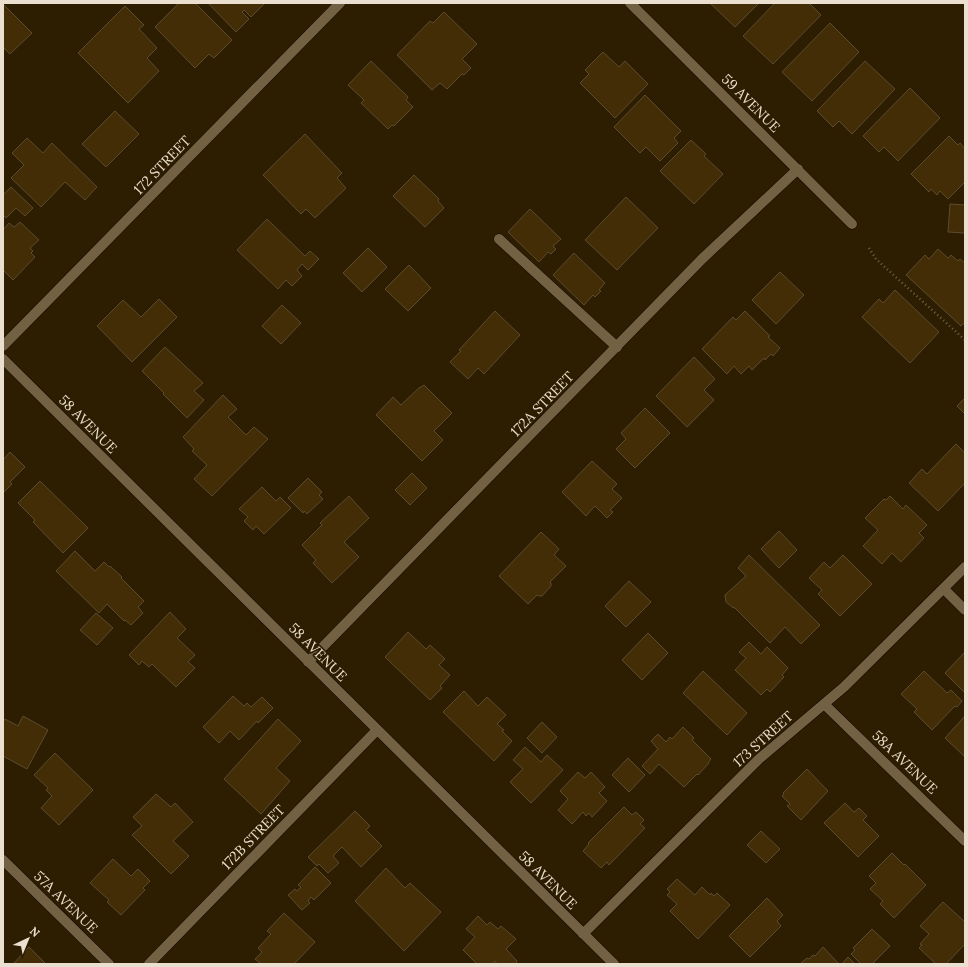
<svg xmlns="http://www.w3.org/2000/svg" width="968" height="967" viewBox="0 0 968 967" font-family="Lora,serif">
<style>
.building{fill:#422d07;stroke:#5d4b2f}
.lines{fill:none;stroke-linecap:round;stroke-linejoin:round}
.service-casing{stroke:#130800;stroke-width:11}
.minor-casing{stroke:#130800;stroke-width:11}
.tertiary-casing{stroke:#130800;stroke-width:11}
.path{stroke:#72644c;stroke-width:2.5;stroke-dasharray:1 3;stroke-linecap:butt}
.service{stroke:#736144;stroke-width:10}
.minor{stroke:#736144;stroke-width:10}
.tertiary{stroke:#736144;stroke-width:10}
.labels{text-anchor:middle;stroke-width:3.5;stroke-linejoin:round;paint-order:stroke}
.street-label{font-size:14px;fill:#ebe0d0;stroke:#2d1d01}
</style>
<rect width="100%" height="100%" fill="#2d1d01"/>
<path class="building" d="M179 3H195L232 40 214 58 209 54 195 68 155 27Z
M208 3H265L251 17 244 10 242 12 249 19 236 32Z
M710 3H759L735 27Z
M775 3H809L821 15 773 64 743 36Z
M3 4 32 33 10 54 3 47Z
M125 6 144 25 139 29 157 48 147 58 159 71 128 103 78 53Z
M444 12 477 44 462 59 471 68 464 75 462 74 447 89 440 83 432 90 397 55 430 21 433 23Z
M830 23 859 52 812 101 782 72Z
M603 52 619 67 625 61 648 84 615 118 580 83 589 74 585 70Z
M371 61 408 97 406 100 413 107 394 126 392 125 388 129 361 103 364 100 348 85Z
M865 61 895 89 852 134 839 121 833 127 817 111Z
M910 88 940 118 898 161 884 147 879 152 863 136Z
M645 95 681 131 674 138 678 143 660 161 646 147 640 153 614 127Z
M115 111 139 134 106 167 82 144Z
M305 134 342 173 337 178 346 188 315 218 306 209 301 214 263 175Z
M949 136 958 145 960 143 965 149V182L948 199 940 191 937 195 931 189 929 192 911 174Z
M27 138 43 153 52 143 97 187 85 200 65 182 41 207 11 178 24 165 12 153Z
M691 140 706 154 704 156 723 174 694 204 660 171Z
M414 175 439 199 438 201 444 208 425 227 393 196Z
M11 187 33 208 25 216 16 208 6 218 3 215V195Z
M626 197 658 228 617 270 585 240Z
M950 204 965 205V233L948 232Z
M530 209 561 239 553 246 556 249 551 254 548 252 539 262 508 232Z
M267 219 305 256 310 251 319 259 308 270 302 264 297 270 302 276 292 286 286 280 278 289 237 250Z
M20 222 39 240 30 248 33 251 31 253 35 257 13 280 3 270V238L4 237 3 236V230L9 223 14 227Z
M368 248 387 267 362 292 343 273Z
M938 249 948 258 951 255 958 261 960 259 965 263V322L961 326 906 275 925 255 929 259Z
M574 253 605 283 599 290 601 291 595 297 593 295 584 305 553 275Z
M409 265 431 288 408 311 385 289Z
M780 272 804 295 776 324 752 300Z
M895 290 939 332 910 363 862 317 879 299 883 303Z
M159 299 177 317 132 362 97 326 123 300 141 317Z
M282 305 301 323 281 344 262 326Z
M495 311 520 335 484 374 478 368 468 379 450 362 461 351 459 350Z
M745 311 770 336 768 337 780 348 773 356 771 354 765 360 764 358 752 370 749 366 741 374 734 366 727 374 702 349 733 317 736 320Z
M165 347 203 383 194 391 204 400 187 418 163 394 164 393 142 371Z
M694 357 715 379 704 390 714 400 687 427 656 396Z
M424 385 452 413 434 431 443 440 422 461 376 415 393 397 401 405 420 387H421Z
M223 395 237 409 228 417 246 435 254 427 268 439 212 496 194 479 207 465 192 451 194 449 183 437Z
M965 398V414L957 406Z
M645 408 670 433 635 468 616 449 626 439 621 433Z
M956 444 965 453V483L938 511 909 483 922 469 927 474Z
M10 452 25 467 10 482 12 484 3 493V460Z
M592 461 617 484 612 489 622 498 610 510 613 512 607 518 595 506 586 516 562 492Z
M412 473 427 488 410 505 395 490Z
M308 478 322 492 319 495 323 499 307 514 304 511 303 513 288 498Z
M40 481 88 528 63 553 33 522 35 520 18 503Z
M262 487 276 501 280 497 291 508 264 534 256 526 253 530 244 521 248 517 239 509Z
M349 496 369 518 344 542 359 557 332 583 313 563 316 560 302 545 322 525 320 523Z
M890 496 903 509 906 505 927 525 919 533 924 538 901 562 892 553 882 564 863 546 878 530 865 518 884 499 886 500Z
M779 531 797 550 779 568 761 549Z
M541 532 559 549 554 555 566 566 550 582 551 583V586L542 596H539L537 595 528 604 499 576Z
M75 551 95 571 104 562 109 567 110 566 122 577 121 578 144 601 138 607 143 613 131 625 125 620 124 621 107 604 99 613 56 571Z
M749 555 820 625 801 644 785 627 770 643 735 608 732 607 726 602 725 595 746 576 738 568Z
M843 555 872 584 840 616 818 594 822 590 809 578 824 562 830 568Z
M629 581 651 602 626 627 605 606Z
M170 612 186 629 177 638 195 655 188 662 195 668 176 687 152 664 149 667 142 661 139 665 129 655Z
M96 613 113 628 97 645 80 630Z
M408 632 426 649 430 645 445 659 439 665 450 675 440 686 442 688 430 700 385 657Z
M648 633 668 653 642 680 622 660Z
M749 642 761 654 767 647 788 668 782 675 784 677 770 692 767 689 761 695 735 670 746 658 739 652Z
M964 653 965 654V693L945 673Z
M703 671 747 713 727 735 683 693Z
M924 671 947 693 951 690 962 701 957 707 955 706 932 730 914 712 917 709 901 694Z
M464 691 478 706 487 697 506 715 497 724 504 730 502 731 512 741 494 761 443 712Z
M233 696 244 706 247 703 251 707 262 697 273 708 258 723 257 721 239 740 230 731 219 743 203 727Z
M23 716 48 730 27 769 3 756V722L5 719 18 726Z
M965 716V757L945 738Z
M278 719 301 741 276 768 290 781 261 814 224 779Z
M542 722 557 737 542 753 527 738Z
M683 727 694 738 692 740 711 759 708 763H709L698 775 697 774 684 787 659 764 650 774 642 766 658 749 651 741 658 734 666 742 670 737 672 739Z
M525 747 541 762 547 755 563 770 531 803 510 782 523 769 513 760Z
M55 753 93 790 59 825 41 808 52 796 46 790 48 788 34 775Z
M628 758 645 775 629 792 612 775Z
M807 769 828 791 801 820 787 806 790 804 782 796 784 794 783 793Z
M578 772 585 778 591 772 605 787 599 793 607 801 592 817 589 813 586 816 583 812 572 824 558 810 568 799 560 791Z
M156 794 171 807 175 803 193 822 173 841 189 856 171 874 132 835 142 826 133 817Z
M845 803 854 812 859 808 867 816 863 820 879 836 858 857 824 823Z
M624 807 632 815 636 812 644 820 640 824 645 828 609 865 607 862 601 868 583 851 589 844 588 843Z
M355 811 370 826 366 830 382 846 361 867 342 847 333 856 339 863 328 873 319 864 317 866 308 857Z
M761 831 780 849 766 863 747 845Z
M892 853 904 865 905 864 926 885 894 918 880 904 883 901 870 889 876 883 869 876Z
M113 859 131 876 138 869 150 881 143 888 145 890 121 915 107 902 109 900 90 883Z
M315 867 331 883 314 900 311 897 308 901 310 903 302 910 288 895 295 889 297 891 301 887 298 885Z
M386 868 405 888 410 883 441 912 404 951 355 901Z
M677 879 695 895 702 887 710 895 711 893 714 896 717 893 730 905 698 939 670 911 677 904 667 895 670 892 667 889Z
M767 898 783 915 777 921 781 926 750 957 729 936Z
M943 902 965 922V944L946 964H936L919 948 922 945 920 944 929 934 920 926Z
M284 913 315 942 294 964H261L255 959 262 952 258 948 271 934 267 931Z
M478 916 487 925 490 922 498 929 501 926 516 939 506 949 517 961 515 964H497L495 961 492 964H477L463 950 475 937 466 929Z
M872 929 890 946 872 964H861L851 954 855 950 853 948Z
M29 947 46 964H47H13Z
M823 947 839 964H800L807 958 809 959 813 955 815 956Z
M848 957 855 964H842Z"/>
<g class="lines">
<defs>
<path id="service" d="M499 239 617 347
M944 589 965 610"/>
<path id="minor" d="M630 3 852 224
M3 359 614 964
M308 662 702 259 798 169
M824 704 965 841
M3 860 109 964
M583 934 759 759 844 687 965 567
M149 964 377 730"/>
<path id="tertiary" d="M3 346 340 3"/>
</defs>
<use href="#service" class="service-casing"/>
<use href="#minor" class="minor-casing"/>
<use href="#tertiary" class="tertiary-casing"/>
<path class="path" d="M869 248 876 259 965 340"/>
<use href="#service" class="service"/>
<use href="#minor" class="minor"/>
<use href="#tertiary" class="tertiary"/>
</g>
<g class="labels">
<g class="street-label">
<text transform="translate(751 103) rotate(45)" y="5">59 AVENUE</text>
<text transform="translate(162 165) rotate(-46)" y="5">172 STREET</text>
<text transform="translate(542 404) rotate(-46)" y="5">172A STREET</text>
<text transform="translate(88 424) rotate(45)" y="5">58 AVENUE</text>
<text transform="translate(318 652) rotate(45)" y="5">58 AVENUE</text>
<text transform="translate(763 739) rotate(-42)" y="5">173 STREET</text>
<text transform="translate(905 762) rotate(44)" y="5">58A AVENUE</text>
<text transform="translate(253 837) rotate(-46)" y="5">172B STREET</text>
<text transform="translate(548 880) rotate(45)" y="5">58 AVENUE</text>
<text transform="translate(66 902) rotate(44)" y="5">57A AVENUE</text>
</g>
</g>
<rect width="968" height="967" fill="none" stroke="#ebe0d0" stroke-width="8"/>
<g transform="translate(28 939) rotate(44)" stroke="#2d1d01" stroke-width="3" paint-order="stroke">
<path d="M0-3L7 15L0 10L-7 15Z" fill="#ebe0d0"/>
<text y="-6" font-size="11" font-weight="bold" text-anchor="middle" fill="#ebe0d0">N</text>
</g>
</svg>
